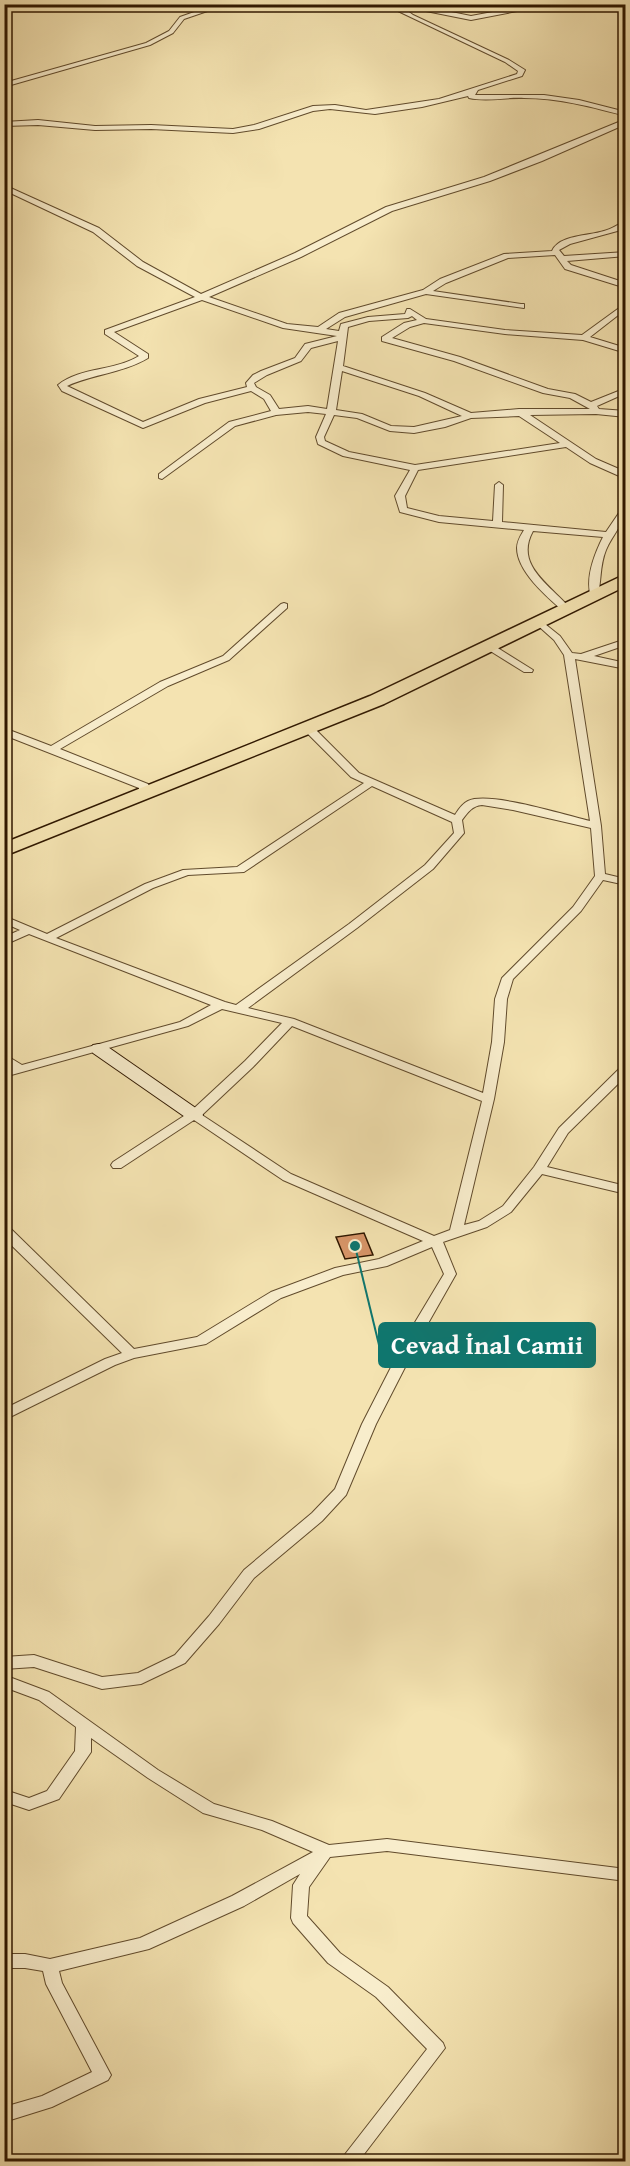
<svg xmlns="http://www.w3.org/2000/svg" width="630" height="2166" viewBox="0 0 630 2166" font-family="'Gentium Book Plus',serif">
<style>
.building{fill:#d79568;stroke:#301800;stroke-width:1.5}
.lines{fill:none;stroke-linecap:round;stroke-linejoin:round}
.street-casing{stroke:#614b2c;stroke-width:2}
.secondary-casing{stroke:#301800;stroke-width:2}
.highway-casing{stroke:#301800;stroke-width:3}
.street{fill:#f8edcc;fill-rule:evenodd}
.secondary{fill:#f8edcc;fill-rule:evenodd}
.highway{fill:#f4e3b1;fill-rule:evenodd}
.leader{fill:none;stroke:#0f766e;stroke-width:2}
.callout-dot{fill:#0f766e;stroke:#f8edcc;stroke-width:2}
.callout{fill:#0f766e;stroke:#0f766e;stroke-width:2}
.callout-label{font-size:26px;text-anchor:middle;font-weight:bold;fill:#fff}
</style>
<rect width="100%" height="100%" fill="#f4e3b1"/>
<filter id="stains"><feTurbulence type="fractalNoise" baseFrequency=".00333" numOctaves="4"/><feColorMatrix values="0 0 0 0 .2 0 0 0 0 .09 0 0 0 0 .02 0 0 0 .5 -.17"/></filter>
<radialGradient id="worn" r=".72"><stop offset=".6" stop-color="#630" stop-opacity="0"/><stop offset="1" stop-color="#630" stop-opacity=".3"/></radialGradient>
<path class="building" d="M364 1233 373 1255 345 1259 336 1237Z"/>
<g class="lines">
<defs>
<path id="street" d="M217 4H228L184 19 173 33 150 45 4 87V83L146 43 169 31 180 17Z
M394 4H412L471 16 536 4H553L471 20 401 6 413 15 509 60 525 70 522 76 478 90 475 95H544L579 100 626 112V116C592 107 559 98 524 98 506 97 487 102 469 98L468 96 422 107 375 114 330 109 313 111 259 129 233 133 151 129 95 130 38 125 4 126V122L38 120 95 126 151 125 233 129 254 125 313 106 335 105 366 110 439 99 517 74 518 71 505 62 398 11Z
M626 119V124L542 161 490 181 392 211 301 257 209 297 287 324 318 327 339 313 423 290 440 279 504 254 552 251C559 235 588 236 604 231 612 229 618 224 626 221V227L621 230 570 244 559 250 564 256 626 252V256L567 261 571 265 626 283V288L565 269 555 255 508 258 446 283 433 291 521 304H524V308L426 294 345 317 326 329 339 331 341 324 368 317 405 314 407 309H410L426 319 505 330 582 335 626 303V309L590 337 626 348V353L583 340 505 334 424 323 410 327 392 338 460 357 548 389 575 394 591 402 626 388V393L597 406 599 409 626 411V417L596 414 530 415 596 459 626 472V479L590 463 566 447 418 470 405 496 407 508 439 516 493 521 495 485 499 482 503 485 502 522 606 532 623 507 626 506C626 522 612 535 606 550 599 567 602 582 597 597H591C585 578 594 555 603 537L533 531C514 565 550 585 570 608L568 610H562C546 596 517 571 517 548 517 541 521 535 524 530L439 522 400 512 395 496 410 470 343 456 318 444 316 437 326 414 308 412 276 415 235 426 162 479 159 478V474L229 422 271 411 264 399 251 391 205 403 143 428 62 391 58 385C80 367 115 371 139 356L105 334V330L195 297 137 266 93 232 4 190V185L99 228 143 262 201 294 295 253 386 207 484 177ZM202 300 283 328 337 336 305 344 295 358 261 371 253 375 246 383 247 387 199 399 143 422 67 386C93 374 123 373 148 358V354L114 332ZM412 316 417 320 404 323 382 337V341L454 361 543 393 570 398 590 409H519L471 413 425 393 343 366 348 327 369 321 408 318ZM338 341 327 409 308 406 279 409 270 395 256 387 254 383 267 375 301 361 311 348ZM342 371 419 396 462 416 414 427 391 426 362 414 336 410ZM334 415 357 418 390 431 414 433 445 427 471 418 519 416 560 443 415 465 349 452 325 441 324 437Z
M284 603 287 604V608L229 660 168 686 60 749 148 784 149 786 147 796H139V788L4 735V728L51 746 160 682 223 656 281 604Z
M540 620 560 636 572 653 581 654 626 639V645L594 656 626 663V669L575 659 601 826 605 874 626 879V885L603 880 581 911 513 979 507 999 504 1042 494 1099 464 1225 479 1221 503 1206 534 1167 559 1128 622 1066H626V1076L568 1133 547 1167 626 1186V1194L542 1174 511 1212 487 1227 443 1242 456 1274 422 1334 376 1424 346 1495 322 1521 254 1578 219 1624 185 1663 141 1684 102 1689 34 1667 4 1669V1657L34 1655 102 1677 138 1673 175 1655 209 1616 244 1570 312 1513 335 1489 362 1424 408 1334 444 1274 432 1247 387 1266 343 1275 281 1298 206 1344 134 1358 115 1365 4 1420V1409L105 1359 122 1353 4 1238V1226L9 1227 134 1349 197 1337 271 1292 335 1268 379 1259 423 1241 283 1180 194 1120 121 1168H113L111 1165 113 1162 190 1112 245 1061 282 1023 222 1009 188 1026 4 1077V1070L11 1068 4 1063V1054L22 1065 180 1022 211 1005 29 934 4 945V937L20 930 4 923V916L47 934 145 884 183 870 237 867 364 783 351 777 304 730 303 728 308 725 312 726 359 773 455 815C458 810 462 804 468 801 489 791 565 815 590 821L564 655 554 640 535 623ZM372 786 452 822 454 833 425 865 349 924 236 1005 225 1002 56 938 153 888 188 875 244 872ZM482 805 513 810 591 828 595 876 573 907 502 978 495 999 492 1042 483 1093 294 1019 248 1008 357 928 433 869 464 833 462 820C468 812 472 806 482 805ZM292 1026 482 1101 450 1230 434 1236 291 1174 202 1115 253 1067Z
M490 644 493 645 533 670 532 672H524L487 649 485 647Z
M4 1675 49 1692 158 1770 214 1804 272 1821 329 1845 387 1839 626 1869V1881L387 1851 330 1857 309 1887 307 1916 340 1953 388 1987 443 2043 445 2048 358 2162H339L427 2049 376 1997 328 1963 293 1923 291 1918 293 1885 300 1874 244 1906 149 1949 59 1971 62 1983 111 2075 108 2080 52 2107 4 2122V2107L42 2096 92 2072 46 1984 43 1971 25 1968H4V1954H25L50 1959 140 1938 232 1896 313 1852 262 1830 203 1813 148 1778 91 1738V1752L59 1799 29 1810 8 1803 4 1804V1792L8 1791 29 1798 47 1791 75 1751 76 1727 39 1700 4 1687Z"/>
<path id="secondary" d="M99 1044 105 1045 200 1111 203 1115 200 1119H188L93 1053 90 1049 93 1045Z"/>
<path id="highway" d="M626 574V586L384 704 4 856V843L370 696Z"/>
</defs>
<use href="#street" class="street-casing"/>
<use href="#secondary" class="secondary-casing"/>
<use href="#highway" class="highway-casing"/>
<use href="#street" class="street"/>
<use href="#secondary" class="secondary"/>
<use href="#highway" class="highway"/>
</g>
<path class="leader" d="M355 1246L379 1345"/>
<circle class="callout-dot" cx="355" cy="1246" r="6"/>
<rect class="callout" x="379" y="1323" width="216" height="44" rx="6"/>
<g class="callout-label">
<text x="487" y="1354">Cevad İnal Camii</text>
</g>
<rect width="630" height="2166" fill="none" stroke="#f4e3b1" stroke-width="24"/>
<rect x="6" y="6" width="618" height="2154" fill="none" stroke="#301800" stroke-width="3"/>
<rect x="12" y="12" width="606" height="2142" fill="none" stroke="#301800" stroke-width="1.5"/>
<rect width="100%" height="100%" filter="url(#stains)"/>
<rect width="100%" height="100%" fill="url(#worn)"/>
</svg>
